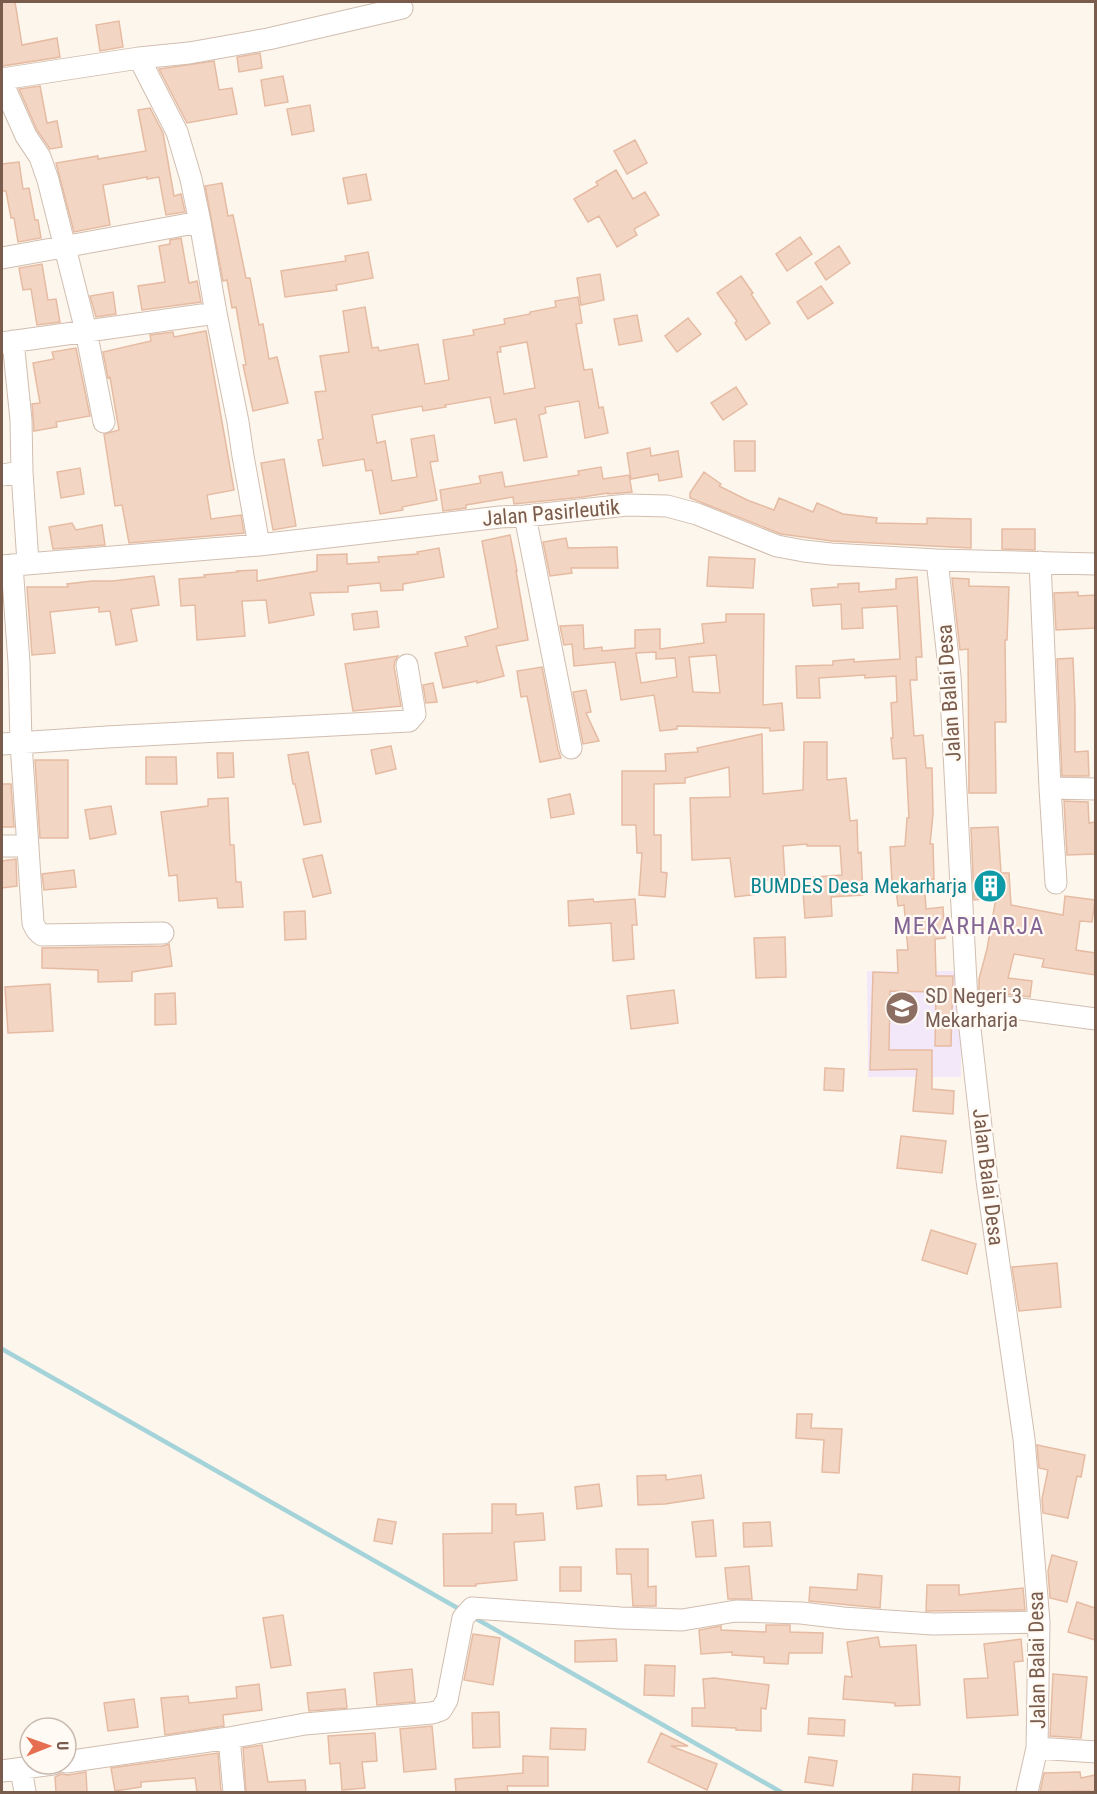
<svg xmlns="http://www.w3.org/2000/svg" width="1097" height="1794" viewBox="0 0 1097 1794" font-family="'Roboto Condensed',sans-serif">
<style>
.education{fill:#f3e8fa}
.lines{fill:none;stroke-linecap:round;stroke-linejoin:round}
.stream{stroke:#a5d3da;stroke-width:4.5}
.building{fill:#f3d5c3;stroke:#e6bba3;stroke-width:1.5;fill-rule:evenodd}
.minor-casing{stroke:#d1beb0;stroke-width:23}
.minor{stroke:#fff;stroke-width:21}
.labels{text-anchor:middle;stroke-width:4.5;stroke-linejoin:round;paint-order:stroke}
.street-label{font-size:21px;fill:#7a5c4d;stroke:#fffaf3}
.culture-label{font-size:21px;fill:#0d838f;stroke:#fffaf3;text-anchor:end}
.education-label{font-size:21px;fill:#785e54;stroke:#fffaf3;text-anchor:start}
.quarter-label{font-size:24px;letter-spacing:1.5px;fill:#846695;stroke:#fffaf3}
</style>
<rect width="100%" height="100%" fill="#fdf6ec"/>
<path class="education" d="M867 971H961V1077H868Z"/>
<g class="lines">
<path class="stream" d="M2 1349 461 1610
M473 1617 781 1792"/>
</g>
<path class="building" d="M2 2H15L22 45 57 38 60 57 2 66Z
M119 21 123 47 100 51 96 25Z
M260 53 262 68 239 72 237 57Z
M214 61 219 90 232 88 237 114 187 123 159 69Z
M283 76 288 102 265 106 261 80Z
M40 86 47 123 57 121 62 147 50 149 37 130 19 89Z
M310 105 314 131 292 135 287 109Z
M150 108 163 133 174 196 181 194 185 212 166 215 159 177 147 179V177L103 185 110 225 74 232 56 163 98 156V159L146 151 138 110Z
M635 140 647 163 627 174 614 151Z
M19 162 23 189 29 188 35 220H38L41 238 18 242 14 218H11L6 191H2V164Z
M616 170 633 199 645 192 659 215 634 229 637 235 617 247 599 216 588 222 574 199 598 185 596 182Z
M366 174 371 200 348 204 343 178Z
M222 183 228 216 233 215 246 278H250L259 325 263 324 269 359 277 357 288 403 253 411 243 365H246L236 307 232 308 227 280 223 281 205 186Z
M800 237 812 254 787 271 776 254Z
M181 238 189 283 197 281 201 302 142 310 138 286 165 282 159 246 170 244V240Z
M839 246 850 263 826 280 815 263Z
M368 252 373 278 336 285 337 290 285 297 281 271 346 261 345 256Z
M42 264 48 300 56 299 60 322 37 325 31 289 23 290 19 268Z
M600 274 604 300 581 305 577 278Z
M741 276 753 293 751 294 770 323 746 340 735 323 737 321 717 293Z
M821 286 833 303 808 319 797 302Z
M113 292 116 314 96 317 90 296Z
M578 297 582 323 576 324 584 370 592 369 599 408 603 407 608 433 585 438 579 401 545 407 546 413 539 415 547 457 524 461 516 419 495 423 490 397 445 405 446 407 423 411 422 406 372 415 377 443 385 441 392 481 417 477 411 439 434 435 438 461 430 462 437 500 402 507 403 510 380 514 372 470 366 471 364 459 323 466 318 440 323 439 315 392 326 391 320 356 349 352 343 311 365 307 372 348 378 347 379 351 418 344 425 384 449 380 443 340 474 335 473 330 505 324 504 319 530 314V312L556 307 555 301ZM527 342 535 388 504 394 497 352H501L500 347Z
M637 315 642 341 619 345 614 319Z
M688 318 701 334 677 352 665 336Z
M206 331 234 490 207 495 211 519 241 515 244 533 129 543 122 505 115 506 104 434 119 430 110 377 108 378 103 352 151 341 150 335 173 332 174 337Z
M76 348 90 416 56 422 57 427 34 431 32 404 40 403 33 363 54 359 52 352Z
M736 387 747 404 723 420 711 403Z
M734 441H755V471H735Z
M650 448 651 456 678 451 682 477 659 481 658 474 631 479 627 453Z
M284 459 296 526 273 530 261 463Z
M601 467 603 479 629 475 632 492 608 494V493L583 497 514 504 513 497 466 505V508L443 511 440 490 481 483 479 476 502 472 505 487 579 475 578 471Z
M80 468 84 494 61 498 57 472Z
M704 472 721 484 719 486 747 500 774 510 779 498 813 512 817 503 843 514 877 518 876 523 927 524V518L971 519V548L832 541 781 534 690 498V493Z
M72 523 76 530 102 525 105 545 53 549 49 527Z
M1002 529H1035V550L1002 549Z
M510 535 517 571H516L528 640 496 646 504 676 477 683V681L443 688 435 653 468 646 465 637 498 628 482 541Z
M566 538 568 548 617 547 618 568H571L572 573 550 576 543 542Z
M439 548 444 577 403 584V590L381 591 380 583 348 586V592L310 593 314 615 269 623 266 600 242 601 245 636 197 640 195 605 181 606 179 579 205 577 204 575 238 572 237 571 257 570V581L317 571V555L347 554V564L379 562 378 557 418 554 417 552Z
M709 557 755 559 753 588 707 586Z
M154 576 159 605 131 609 137 641 116 645 110 611 99 612V607L50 612 55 653 32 655 27 587H68L67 584 92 581H113Z
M917 577 922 657H916L917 680H910L914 736 923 735 926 768H932L933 814 930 844H933L934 879 924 880 926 909 943 907 945 938 935 939 936 976H953L951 1046H935L936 992 890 991 889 1050H932V1089L954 1091 953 1114 913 1111 917 1069 870 1070 873 972 898 973 897 950H908L904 905 898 906 895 882H892L890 847 905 846 907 818H909L906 758 893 759 891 738H893L891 703 897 702 896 676 865 678V675L819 678 820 698H797L796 666 833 665V661L854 659V662L900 659 897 606 862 608 863 628 842 629 841 604 813 606 811 589 838 587V584L859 583V592L896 589V579Z
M952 578 969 579V586L1009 587 1007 640H1005L1006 722H995L996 793H969L968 649 960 650Z
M1078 592V596L1095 595V628L1056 630 1054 593Z
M377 611 379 627 354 630 352 614Z
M726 614H764L763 705 782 703 784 730 770 731V728L677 726V729L660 731 654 695 621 700 615 662 574 666 572 644 564 645 560 626 583 625 584 649 602 647V651L635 648V630L660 629V649L704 643 702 624 726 622ZM656 652V659L675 658 677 677 641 683 636 653ZM716 655 720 693 693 692 689 657Z
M398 656 395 661 394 667 401 706 353 711 345 664Z
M1073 658 1075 707V752L1088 751 1089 776H1062L1057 659Z
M542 667 558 750 561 758 540 762 527 696 521 697 517 671Z
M433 683 437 702 426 703 423 685Z
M586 690 591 712 586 713 599 741 583 744 573 692Z
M762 734 763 794 803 790 804 742H827V780L846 778 850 821 857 820 858 853 861 852 863 895 831 897 832 916 805 918 802 878 842 875 840 846H807V844L783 846 785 879 756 881 758 894 735 897 730 858 692 860 690 798 730 797 729 767 685 778V783L654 784V835H661V872L667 873 665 897 639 895 642 853H637L636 825H622V771H666L665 754 698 752 697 748Z
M391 746 396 769 376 774 371 750Z
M308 752 321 822 304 825 295 784H293L288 755Z
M217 753H233L234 777 218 778Z
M146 757H176L177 784H146Z
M35 760H68V838H40Z
M2 784H11L14 827H2Z
M570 794 574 814 551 818 548 799Z
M228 798 230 845H234L236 882H241L243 907 218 908 217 898 179 901 177 875 169 876 161 812 208 806V799Z
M1064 801 1088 802 1089 823 1095 822V854L1067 855Z
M111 806 116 834 90 839 85 810Z
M998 827 1001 873H1009L1011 905 1063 915 1065 896 1095 900 1092 922 1080 921 1076 950 1095 953V975L1042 967 1044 959 1014 954 1008 978 1032 981 1030 997 979 991V979L987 949 996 898 974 900 971 828Z
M322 855 331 893 313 897 303 859Z
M16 859 17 886 2 888V861Z
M74 870 76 887 44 890 42 874Z
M593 899 594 902 635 899 637 925H632L634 959 613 961 611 923 569 926 568 901Z
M305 911 306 939 285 940 284 912Z
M785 937 786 977 756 978 754 938Z
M169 944 172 966 132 972V981L98 982V970L42 968V948L163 946Z
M50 984 53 1031 8 1033 5 987Z
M674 990 678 1023 631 1029 627 996Z
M175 993 176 1024 155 1025V994Z
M825 1068 844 1069 843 1091 824 1090Z
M901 1136 946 1141 942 1173 897 1168Z
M931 1230 976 1244 967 1274 922 1260Z
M1057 1263 1061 1307 1019 1311 1012 1267Z
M797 1414H812L811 1428 842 1429 839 1473 822 1472 824 1440 796 1438Z
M1037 1445 1085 1455 1081 1477 1077 1476 1068 1518 1043 1513 1042 1499 1048 1470 1039 1468Z
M666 1475V1480L701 1475 704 1498 665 1504 638 1505 637 1476Z
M599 1484 602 1506 577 1509 575 1487Z
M492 1504H516V1515L543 1513 545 1540 514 1542 517 1580 476 1584V1586H444L443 1534 492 1533Z
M378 1519 396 1522 392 1544 374 1541Z
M713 1520 716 1556 696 1557 692 1522Z
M770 1522 772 1546 744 1547 743 1523Z
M616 1549H648V1587L656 1586V1606H633L631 1574H617Z
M1052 1555 1077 1562 1067 1602 1050 1598 1048 1571Z
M749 1566 752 1599H728L725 1568Z
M560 1567H581V1591H560Z
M858 1574 882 1576 880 1608 809 1601 810 1587 857 1590Z
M927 1585H959V1595L1023 1588 1025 1610 926 1611Z
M1077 1602 1095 1608V1640L1068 1632Z
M283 1615 291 1665 271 1668 263 1618Z
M766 1625H790V1632L823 1633 822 1653H789L788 1664 764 1663V1657L732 1655V1652L701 1654 699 1630 721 1626V1630L766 1632Z
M473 1634 500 1638 493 1685 464 1680Z
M878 1637 880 1647 916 1645 920 1705 895 1706V1703L843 1699 845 1676 852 1677 847 1642Z
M616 1639 617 1661 575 1662V1641Z
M1021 1639 1023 1661 1014 1662 1018 1715 967 1718 964 1679 988 1678 984 1644Z
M645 1665 675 1666 674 1696 644 1695Z
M412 1669 415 1702 377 1705 374 1673Z
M1053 1674 1087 1677 1081 1738 1050 1736Z
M714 1678 769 1685 766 1709 761 1708V1731L736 1730V1728L692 1726V1708H705L703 1679Z
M259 1684 262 1710 223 1715 224 1726 165 1735 161 1698 188 1696 189 1703 237 1698 236 1687Z
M345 1689 347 1708 309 1711 307 1693Z
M134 1699 138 1727 108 1731 104 1703Z
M499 1712 500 1747 473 1748 472 1713Z
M809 1718 845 1720 844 1736 808 1734Z
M432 1726 436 1769 404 1772 400 1729Z
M551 1728 586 1729 585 1750 550 1749Z
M375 1733 377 1761 362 1762 365 1788 342 1790 340 1763 330 1764 328 1736Z
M661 1733 688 1746H671L717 1764 707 1790 648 1762Z
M262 1745 268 1782 305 1780 306 1792H246L243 1748Z
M218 1753 221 1792H197L195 1778 141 1782V1787L115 1791 111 1768Z
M523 1756 548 1757V1786H507L508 1792H456L455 1779 523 1773Z
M809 1757 837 1761 833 1786 805 1782Z
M86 1772 87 1792H56L55 1777 61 1774 68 1775Z
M1080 1772 1081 1778 1095 1775V1791L1040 1792 1044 1773Z
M913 1774 960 1777 959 1792H912Z"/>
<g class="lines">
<defs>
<path id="minor" d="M2 79 139 58 189 53 268 39 402 8
M2 82 26 136 40 157 48 180 86 331 104 422
M200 222 216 313 238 422 243 456 259 545
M2 258 200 222 191 179 177 132 139 58
M13 341 21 420 22 472 28 563
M2 343 216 313
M2 475 22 472
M525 516 571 748
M937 560 950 676 967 1002 987 1180 1024 1439 1039 1622 1037 1748 1027 1792
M1040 562 1050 788 1096 789
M12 565 19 663 21 743 33 923C35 928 37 932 42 935L163 933
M2 566 259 545 500 517 525 516 627 505 667 506 697 514 777 546 804 551 831 554 937 560 1096 564
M2 744 107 737 409 721 415 714 407 665
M1050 788 1056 883
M2 846H28
M967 1002 1096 1019
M229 1738 234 1792
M1037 1748 1096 1752
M66 1762 229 1738 305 1724 432 1713 441 1710 447 1700 463 1618 472 1608 621 1618 682 1620 736 1611 801 1613 843 1618 933 1624 1039 1622
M21 1769 25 1792
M2 1771 53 1764"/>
</defs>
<use href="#minor" class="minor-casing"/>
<use href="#minor" class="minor"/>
</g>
<defs>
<symbol id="building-disc" viewBox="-11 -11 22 22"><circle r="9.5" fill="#0f9aa8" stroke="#fffaf3"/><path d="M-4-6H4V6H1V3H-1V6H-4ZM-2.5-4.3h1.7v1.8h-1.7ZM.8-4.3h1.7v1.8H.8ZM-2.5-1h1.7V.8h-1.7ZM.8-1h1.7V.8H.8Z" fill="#fff"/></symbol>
<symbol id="school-disc" viewBox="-11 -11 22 22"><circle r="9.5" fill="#8d6e63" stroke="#fffaf3"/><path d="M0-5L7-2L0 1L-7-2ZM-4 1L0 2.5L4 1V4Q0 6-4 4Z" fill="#fff"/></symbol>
</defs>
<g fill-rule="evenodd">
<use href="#building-disc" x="971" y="867" width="38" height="38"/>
<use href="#school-disc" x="883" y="989" width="38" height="38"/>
</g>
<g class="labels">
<g class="street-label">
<text transform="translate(551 513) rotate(-5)" y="7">Jalan Pasirleutik</text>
<text transform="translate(949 693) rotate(-94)" y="7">Jalan Balai Desa</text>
<text transform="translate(988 1177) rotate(83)" y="7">Jalan Balai Desa</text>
<text transform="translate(1037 1660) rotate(-91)" y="7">Jalan Balai Desa</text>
</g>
<g class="culture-label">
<text x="967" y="893">BUMDES Desa Mekarharja</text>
</g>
<g class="education-label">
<text x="925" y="1003">SD Negeri 3<tspan x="925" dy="24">Mekarharja</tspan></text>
</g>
<g class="quarter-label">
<text x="969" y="934">MEKARHARJA</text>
</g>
</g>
<rect width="1097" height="1794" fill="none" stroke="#7a5c4d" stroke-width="6"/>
<g transform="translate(48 1746) rotate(89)"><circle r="28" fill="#fffaf3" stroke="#cabbb1" stroke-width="1.5"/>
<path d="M0-4.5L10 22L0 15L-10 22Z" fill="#e76f51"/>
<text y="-9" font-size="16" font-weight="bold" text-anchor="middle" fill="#7a5c4d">U</text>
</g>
</svg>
